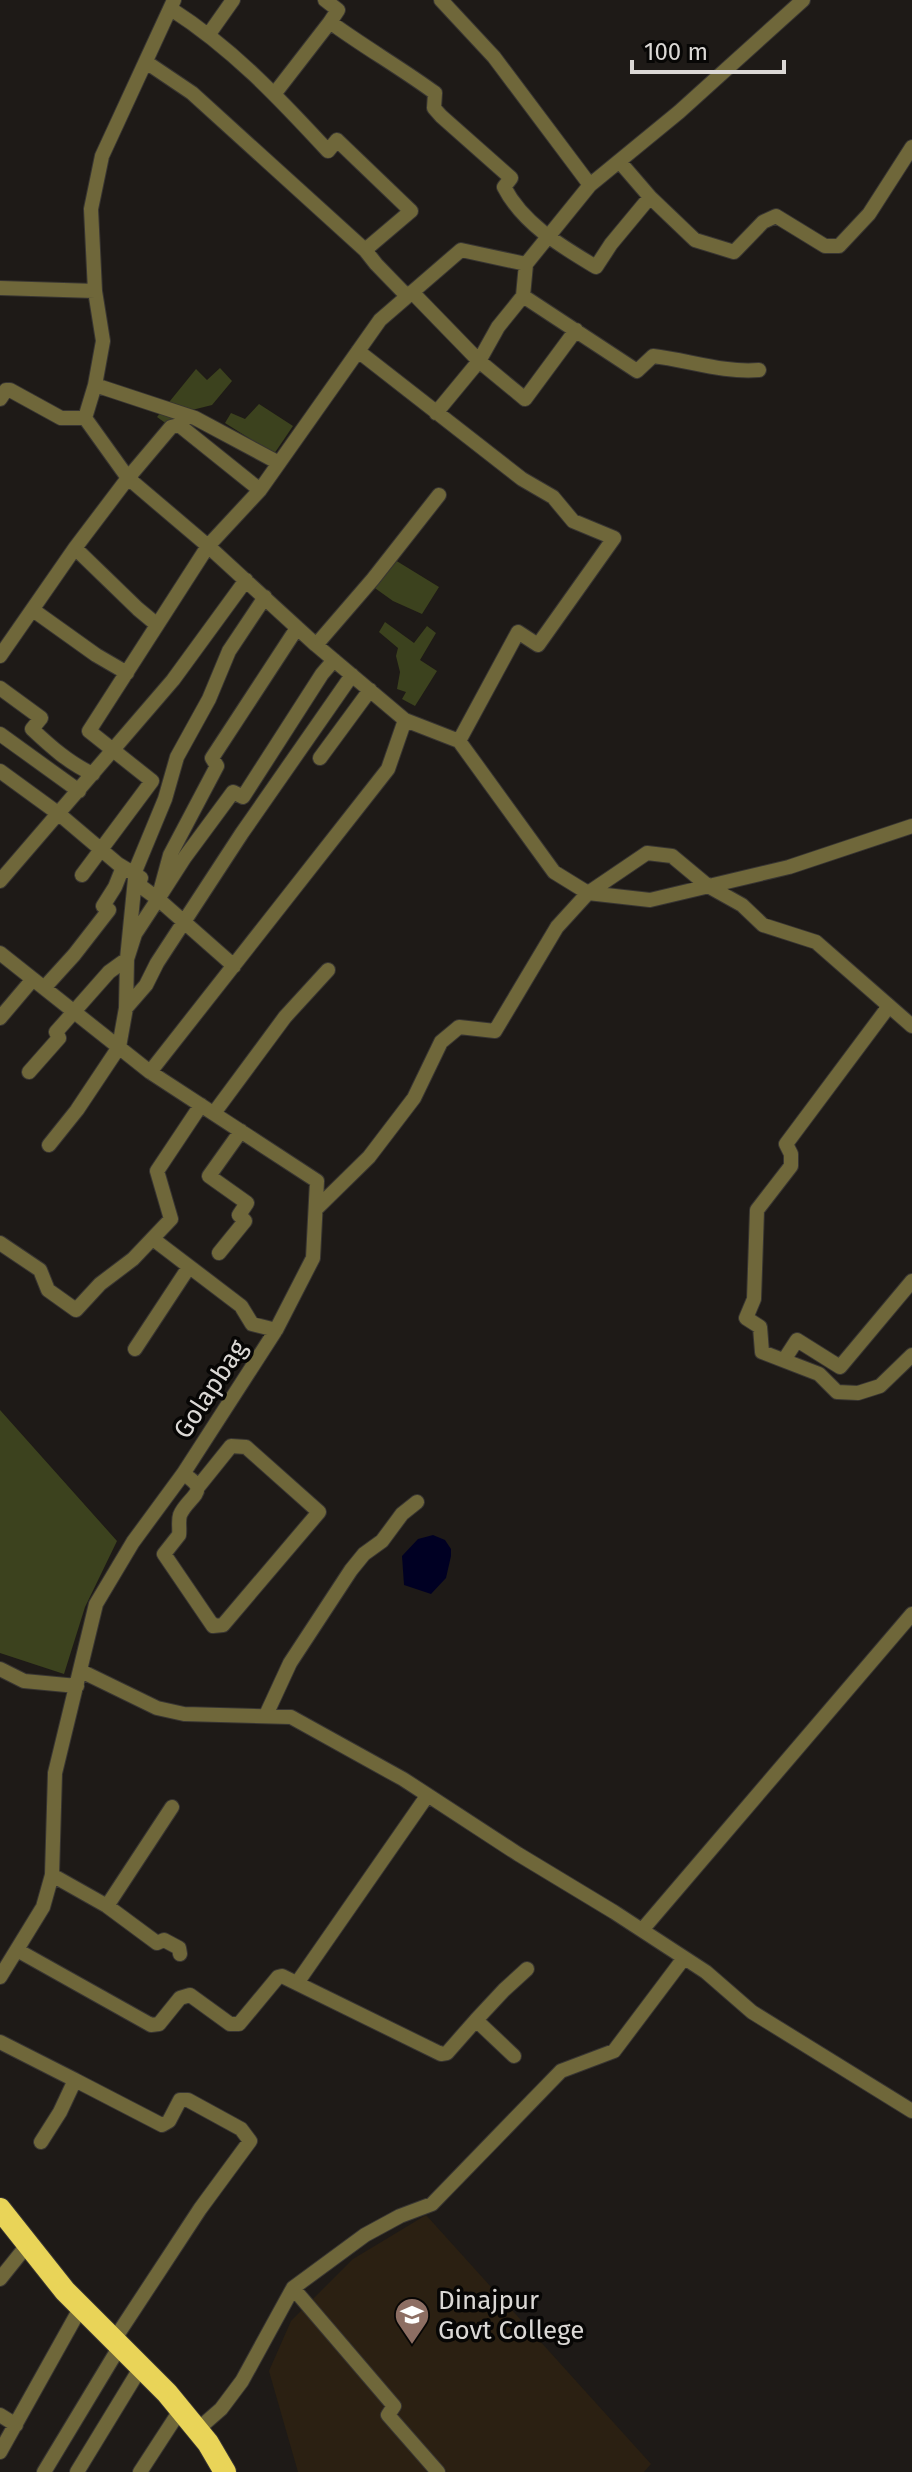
<svg xmlns="http://www.w3.org/2000/svg" width="912" height="2472" viewBox="0 0 912 2472" font-family="'Fira Sans',sans-serif">
<style>
.education{fill:#2b2012}
.green{fill:#3c421e}
.water{fill:#000023}
.lines{fill:none;stroke-linecap:round;stroke-linejoin:round}
.minor-casing{stroke:#383532;stroke-width:16}
.highway-casing{stroke:#383532;stroke-width:24}
.minor{stroke:#6f673a;stroke-width:14}
.highway{stroke:#e9d458;stroke-width:22}
.labels{text-anchor:middle;stroke-width:7;stroke-linejoin:round;paint-order:stroke}
.street-label{font-size:26px;fill:#dbd8d5;stroke:#070605}
.poi-label{font-size:26px;fill:#dbd8d5;stroke:#070605;text-anchor:start}
</style>
<rect width="100%" height="100%" fill="#1e1a17"/>
<path class="education" d="M426 2215 651 2464 644 2472H298L269 2371 291 2321 353 2259Z"/>
<path class="green" d="M220 368 232 381 212 405 188 411 171 427 157 417 196 369 207 380Z
M259 404 293 426 274 454 225 423 231 413 245 419Z
M395 560 439 587 422 614 393 601 372 586Z
M385 622 414 643 427 626 436 633 420 660 437 671 415 706 402 699 406 692 397 689 400 672 396 656 398 648 379 632Z
M0 1410 117 1541 85 1607 64 1674 0 1653Z"/>
<path class="water" d="M433 1535 445 1540 451 1549V1556L446 1578 431 1594 404 1585 402 1556 418 1539Z"/>
<g class="lines">
<defs>
<path id="minor" d="M325 0 338 10 330 22
M441 0 494 57 590 185
M171 9C232 48 279 98 328 151L337 140 411 211 365 250 376 264 407 296
M209 34 233 0
M146 62 192 93 365 250
M275 93 330 22C364 47 401 68 435 93L434 108 441 116 511 178 504 187C523 224 561 246 596 267L611 244 650 197
M619 161 650 197 695 240 734 252 763 222 776 216 825 246H839L869 214 912 147
M526 264 523 296 637 371 653 356C688 360 723 373 759 370
M0 288 95 291 103 341 95 385 85 418 128 478 208 546 316 645 405 720 459 741 554 872 588 893 650 900 789 867 912 826
M95 291 91 209 102 156 174 0
M412 292 479 361 498 327 523 296
M358 351 522 479 553 497 573 521 614 538 538 645 518 632 459 741
M95 385 195 418 279 463
M0 399 6 390H10L61 418H85
M436 413 479 361 525 399 576 330
M75 548 138 609 156 624
M33 610 96 655 127 673
M316 645 373 579 439 495
M0 656 75 548 128 478 171 427 179 425 260 490 380 320 461 250 526 264 590 185 679 112 803 0
M0 688 41 718 32 729C50 746 70 764 93 774
M0 734 79 791
M320 758 370 690
M0 771 59 814 118 864 141 878 137 882 139 885 158 899
M82 875 152 781 89 731 208 546 260 490
M0 881 173 680 246 580
M0 953 150 1072 317 1181 313 1258 276 1330 183 1474 133 1542 96 1604 55 1773 52 1875 43 1907 0 1977
M234 966 158 899 185 857 233 792 243 797 322 674 334 660
M44 988 74 955 109 910 103 906 115 887 123 867
M889 1006 786 1144 791 1154V1166L757 1210 754 1299 746 1318 760 1327 762 1352 819 1374 837 1392 858 1393 880 1386 912 1355
M126 1008 146 985 157 963 242 833 352 675
M0 1018 33 979
M29 1072 59 1038 56 1032 109 972 127 959 135 934 158 899 170 855 217 766 212 758 297 628
M150 1072 388 769 405 720
M214 1113 285 1017 328 970
M49 1145 77 1110 119 1047 126 1008 127 959 136 869 165 799 177 757 209 699 229 651 265 597
M316 1209 369 1157 414 1098 441 1042 459 1027 495 1031 557 927 588 893 647 853 672 856 708 886 742 905 763 925 816 942 912 1026
M153 1239 241 1306 252 1324 276 1330
M0 1243 40 1270 48 1290 76 1310 100 1284 133 1259 171 1219 157 1171 201 1105
M219 1253 245 1221 239 1215 247 1203 209 1176 241 1131
M135 1349 189 1267
M784 1360 797 1340 840 1367 912 1281
M183 1474C213 1491 188 1496 180 1515 178 1521 180 1529 179 1535L164 1554 213 1626 223 1625 319 1512 246 1447 231 1446 198 1487
M0 1669 24 1681 77 1686
M81 1671 157 1708 184 1714 291 1717 403 1779 518 1854 614 1912 706 1972 752 2012 912 2111
M266 1715 290 1663 351 1570 364 1554 382 1541 402 1514 417 1502
M52 1875 107 1906 172 1807
M107 1906 157 1943 164 1940 179 1948 180 1954
M642 1930 912 1614
M17 1950 151 2025 159 2024 180 1998 190 1995 230 2024H239L278 1977 282 1976 441 2054 447 2053 476 2020 514 2056
M297 1983 427 1796
M476 2020 504 1990 527 1969
M0 2042 75 2080
M41 2142 60 2112 75 2080 162 2125 169 2121 180 2100H188L241 2129 250 2141 200 2209 114 2340
M0 2279 28 2244
M293 2288 394 2406 388 2415 438 2472
M0 2415 16 2425
M197 2430 221 2409 242 2381 293 2288 365 2235 400 2216 432 2204 561 2071 614 2051 684 1958
M0 2452 81 2307
M44 2472 120 2346
M77 2472 141 2367
M140 2472 181 2409"/>
<path id="highway" d="M0 2209 65 2291 167 2393 208 2443 225 2472"/>
</defs>
<use href="#minor" class="minor-casing"/>
<use href="#highway" class="highway-casing"/>
<use href="#minor" class="minor"/>
<use href="#highway" class="highway"/>
</g>
<defs>
<symbol id="university-pin" viewBox="-11 -11 22 30"><path d="M0 17L-7.5 6A9.5 9.5 0 1 1 7.5 6Z" fill="#8d6e63" stroke="#070605"/><path d="M0-5L7-2L0 1L-7-2ZM-4 1L0 2.5L4 1V4Q0 6-4 4Z" fill="#fff"/></symbol>
</defs>
<g fill-rule="evenodd">
<use href="#university-pin" x="392" y="2295" width="40" height="54"/>
</g>
<g class="labels">
<g class="street-label">
<text transform="translate(210 1389) rotate(-57)" y="9">Golapbag</text>
</g>
<g class="poi-label">
<text x="438" y="2309">Dinajpur<tspan x="438" dy="30">Govt College</tspan></text>
</g>
</g>
<path d="M632 60v12h152v-12" fill="none" stroke="#dbd8d5" stroke-width="4"/>
<text x="644" y="60" font-size="24" fill="#dbd8d5" stroke="#070605" stroke-width="6" paint-order="stroke">100 m</text>
</svg>
